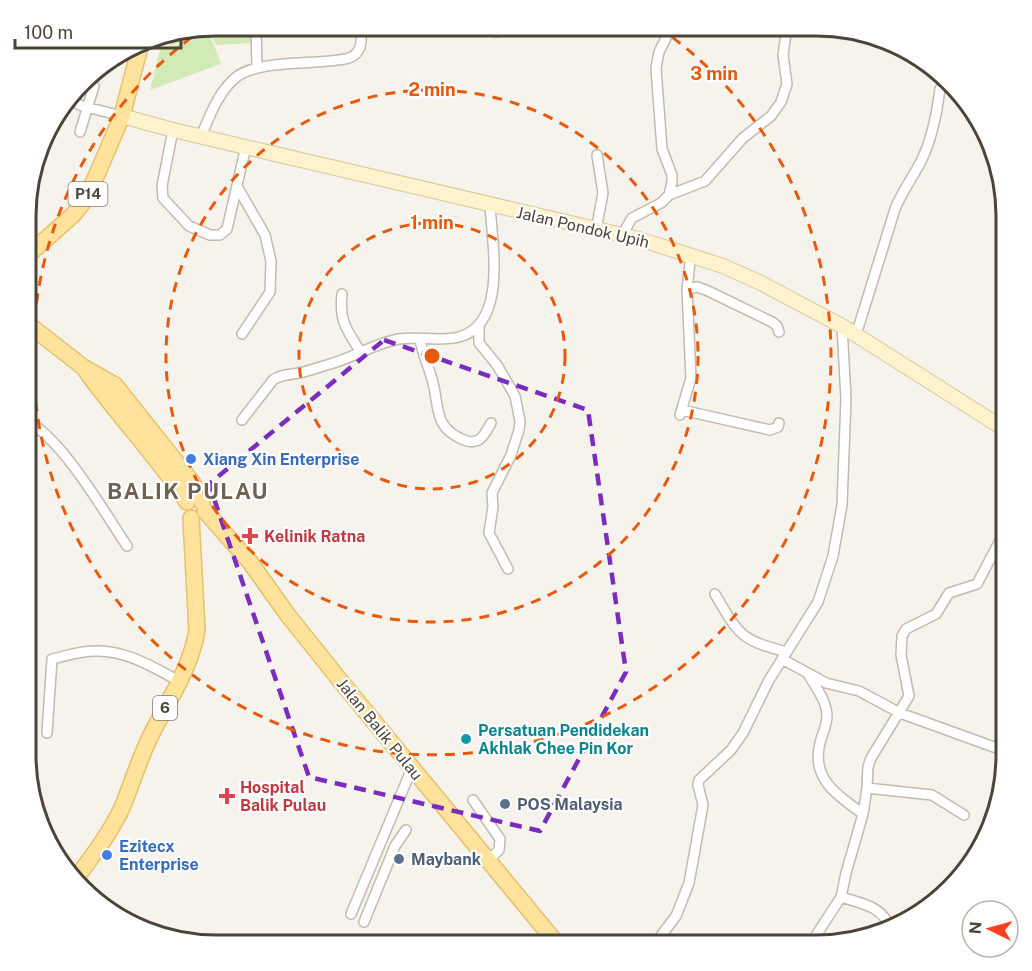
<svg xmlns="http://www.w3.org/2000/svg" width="1032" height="971" viewBox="0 0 1032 971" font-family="'Public Sans',sans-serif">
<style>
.green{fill:#d2eab5}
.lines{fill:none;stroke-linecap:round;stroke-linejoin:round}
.minor-casing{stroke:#c2bbae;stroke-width:12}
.secondary-casing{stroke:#d6c79b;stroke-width:16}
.primary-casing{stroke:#e6c16a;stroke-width:18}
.minor{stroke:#fff;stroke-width:9}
.secondary{stroke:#fff3cd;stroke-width:14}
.primary{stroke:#ffe39c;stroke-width:15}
.marked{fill:none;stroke:#7b2cbf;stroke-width:4.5;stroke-dasharray:12 8;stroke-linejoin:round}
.ring{fill:none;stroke:#e8590c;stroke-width:3;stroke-dasharray:10 8}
.shop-dot{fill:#3f7fe0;stroke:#fff;stroke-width:2}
.health-dot{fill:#e0444e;stroke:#fff;stroke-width:2}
.culture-dot{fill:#0f9aa8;stroke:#fff;stroke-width:2}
.service-dot{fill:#5c6f8a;stroke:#fff;stroke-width:2}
.labels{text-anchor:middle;stroke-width:4.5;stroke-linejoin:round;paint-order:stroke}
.shield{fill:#fff;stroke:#817c74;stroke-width:1.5}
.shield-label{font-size:15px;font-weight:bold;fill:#4b4439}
.street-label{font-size:16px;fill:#4b4439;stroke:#fff}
.shop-label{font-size:16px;font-weight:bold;fill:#366cbe;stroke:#fff;text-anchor:start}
.health-label{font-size:16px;font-weight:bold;fill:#be3a42;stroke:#fff;text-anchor:start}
.culture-label{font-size:16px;font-weight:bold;fill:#0d838f;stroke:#fff;text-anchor:start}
.service-label{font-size:16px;font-weight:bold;fill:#4e5e75;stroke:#fff;text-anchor:start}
.district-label{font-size:22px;font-weight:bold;letter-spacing:1.5px;fill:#6e6250;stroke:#fff}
.rim{fill:none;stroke:#4b4439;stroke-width:3}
.centre{fill:#e8590c;stroke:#fff;stroke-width:3}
.ring-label{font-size:18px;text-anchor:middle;font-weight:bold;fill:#e8590c;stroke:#fff;stroke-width:4.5;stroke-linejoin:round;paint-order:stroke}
</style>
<rect width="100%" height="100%" fill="#f6f3ec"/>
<path class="green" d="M216 26H250L251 43 216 45 210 31 170 46 173 33Z
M210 35 221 64 150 90 160 50Z"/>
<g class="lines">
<defs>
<path id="minor" d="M256 26 257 67
M494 26 496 32
M72 95 76 103 82 106 122 116
M173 130 162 186 163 198 189 226 210 235H220L227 229 246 146
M80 132 94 86
M201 136C210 116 217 95 233 80 253 58 320 66 349 58 364 52 361 39 361 26
M238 188 265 235 271 261 270 292 242 334
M669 195 672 182V175L662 149 656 68 659 52 666 38 669 26
M596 230 603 193 597 155
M622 235 632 218 661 203 669 195 705 181 743 138 771 116 781 102 787 84 783 55 787 26
M687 289 697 287 706 290 772 322 777 326 779 332
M342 294C339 323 347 329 361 353
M479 326V343L497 365 515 396 520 421 519 430 511 455 492 493 493 507 489 533 508 569
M856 335 895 209C901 194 910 181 918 167 930 146 937 113 940 89
M420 339C422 353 428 365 432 379 440 406 432 427 464 440 480 446 484 435 491 423
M682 410 770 430 778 427 779 423
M680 415 691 378 687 289 691 254
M242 420 273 380C281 374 289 375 299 373 309 371 320 367 330 364 353 358 375 343 399 339 419 336 440 342 459 337 508 324 492 243 490 205
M28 421C64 442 103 510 127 546
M715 594C739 635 740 640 787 652
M782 659 826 683 859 691 900 713 1002 750
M808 674C815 686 827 701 827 716 827 727 820 738 819 748 813 781 840 797 863 814
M47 733 52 659C66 656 80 651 95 651 126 650 153 667 179 681
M867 788 932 795 964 815
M473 800 500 839 499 850 488 861
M841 897C863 904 883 906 891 930
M351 914 412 768
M364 922 395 846 406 830
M654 945 676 916 689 883 703 805 698 785 699 780 731 750 743 733 769 680 818 602 833 556 842 505 846 399 842 326
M813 945 817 934 841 897 846 873 863 814 867 788 868 767 871 758 909 696 901 655 902 636 906 629 936 614 949 593 977 584 1006 529"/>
<path id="secondary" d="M122 116 173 130 639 239 723 266 759 282 842 326 1006 430"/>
<path id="primary" d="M29 254 73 215 84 201 95 179 122 116 141 43
M28 324 83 367 115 385 192 482 202 502
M86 371C118 416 157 456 187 502
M205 511 250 562 287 614 343 684 558 945
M74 881C91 858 109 835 122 808 132 784 139 759 151 735 168 701 191 668 197 630L191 518"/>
</defs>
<use href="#minor" class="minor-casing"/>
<use href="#secondary" class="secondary-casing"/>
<use href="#primary" class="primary-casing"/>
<use href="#minor" class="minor"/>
<use href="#secondary" class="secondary"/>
<use href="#primary" class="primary"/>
</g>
<path class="marked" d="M384 340 588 410 626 672 540 831 309 777 209 484Z"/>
<g class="ring">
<circle cx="432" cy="356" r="133"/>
<circle cx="432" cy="356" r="266"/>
<path d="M658 27A399 399 0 1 1 206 27"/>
</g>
<g class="shop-dot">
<circle cx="191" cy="459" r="6"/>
<circle cx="107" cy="855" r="6"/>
</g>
<g class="health-dot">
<path d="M247 527h6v6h6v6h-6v6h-6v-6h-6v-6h6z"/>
<path d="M224 787h6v6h6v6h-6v6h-6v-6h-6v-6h6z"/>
</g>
<circle class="culture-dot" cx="466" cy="739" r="6"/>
<g class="service-dot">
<circle cx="505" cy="804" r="6"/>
<circle cx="399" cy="859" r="6"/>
</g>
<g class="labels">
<g class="shield">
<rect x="68.5" y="182" width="39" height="24" rx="4.5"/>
<rect x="153" y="696" width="24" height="24" rx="4.5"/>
</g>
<g class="shield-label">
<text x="88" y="199">P14</text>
<text x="165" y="713">6</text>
</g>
<g class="street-label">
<text transform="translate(583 227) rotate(13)" y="6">Jalan Pondok Upih</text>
<text transform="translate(380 729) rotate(51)" y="6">Jalan Balik Pulau</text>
</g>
<g class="shop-label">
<text x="203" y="465">Xiang Xin Enterprise</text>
<text x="119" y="852">Ezitecx<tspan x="119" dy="18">Enterprise</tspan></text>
</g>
<g class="health-label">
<text x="264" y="542">Kelinik Ratna</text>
<text x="240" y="793">Hospital<tspan x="240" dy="18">Balik Pulau</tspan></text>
</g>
<g class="culture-label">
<text x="478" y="736">Persatuan Pendidekan<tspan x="478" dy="18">Akhlak Chee Pin Kor</tspan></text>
</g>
<g class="service-label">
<text x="517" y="810">POS Malaysia</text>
<text x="411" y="865">Maybank</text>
</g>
<g class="district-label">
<text x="188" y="499">BALIK PULAU</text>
</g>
</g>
<path d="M0 0H1032V971H0ZM216 36H816A180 180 0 0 1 996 216V755A180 180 0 0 1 816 935H216A180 180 0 0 1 36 755V216A180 180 0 0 1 216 36Z" fill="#fff" fill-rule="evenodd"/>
<path class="rim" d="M216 36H816A180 180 0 0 1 996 216V755A180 180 0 0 1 816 935H216A180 180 0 0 1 36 755V216A180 180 0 0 1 216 36Z"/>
<circle cx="432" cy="356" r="9" class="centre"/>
<g class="ring-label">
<text x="714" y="80">3 min</text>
<text x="432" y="96">2 min</text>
<text x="432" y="229">1 min</text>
</g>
<g transform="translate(990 929) rotate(275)"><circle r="28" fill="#ffffff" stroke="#b7b4b0" stroke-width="1.5"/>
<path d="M0-4.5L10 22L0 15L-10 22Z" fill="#fc3f1d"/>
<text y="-9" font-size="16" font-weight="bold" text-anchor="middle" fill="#4b4439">N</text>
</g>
<path d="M15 39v9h166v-9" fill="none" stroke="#4b4439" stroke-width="3"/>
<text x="24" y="39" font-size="18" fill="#4b4439" stroke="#ffffff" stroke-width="4.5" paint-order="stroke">100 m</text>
</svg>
